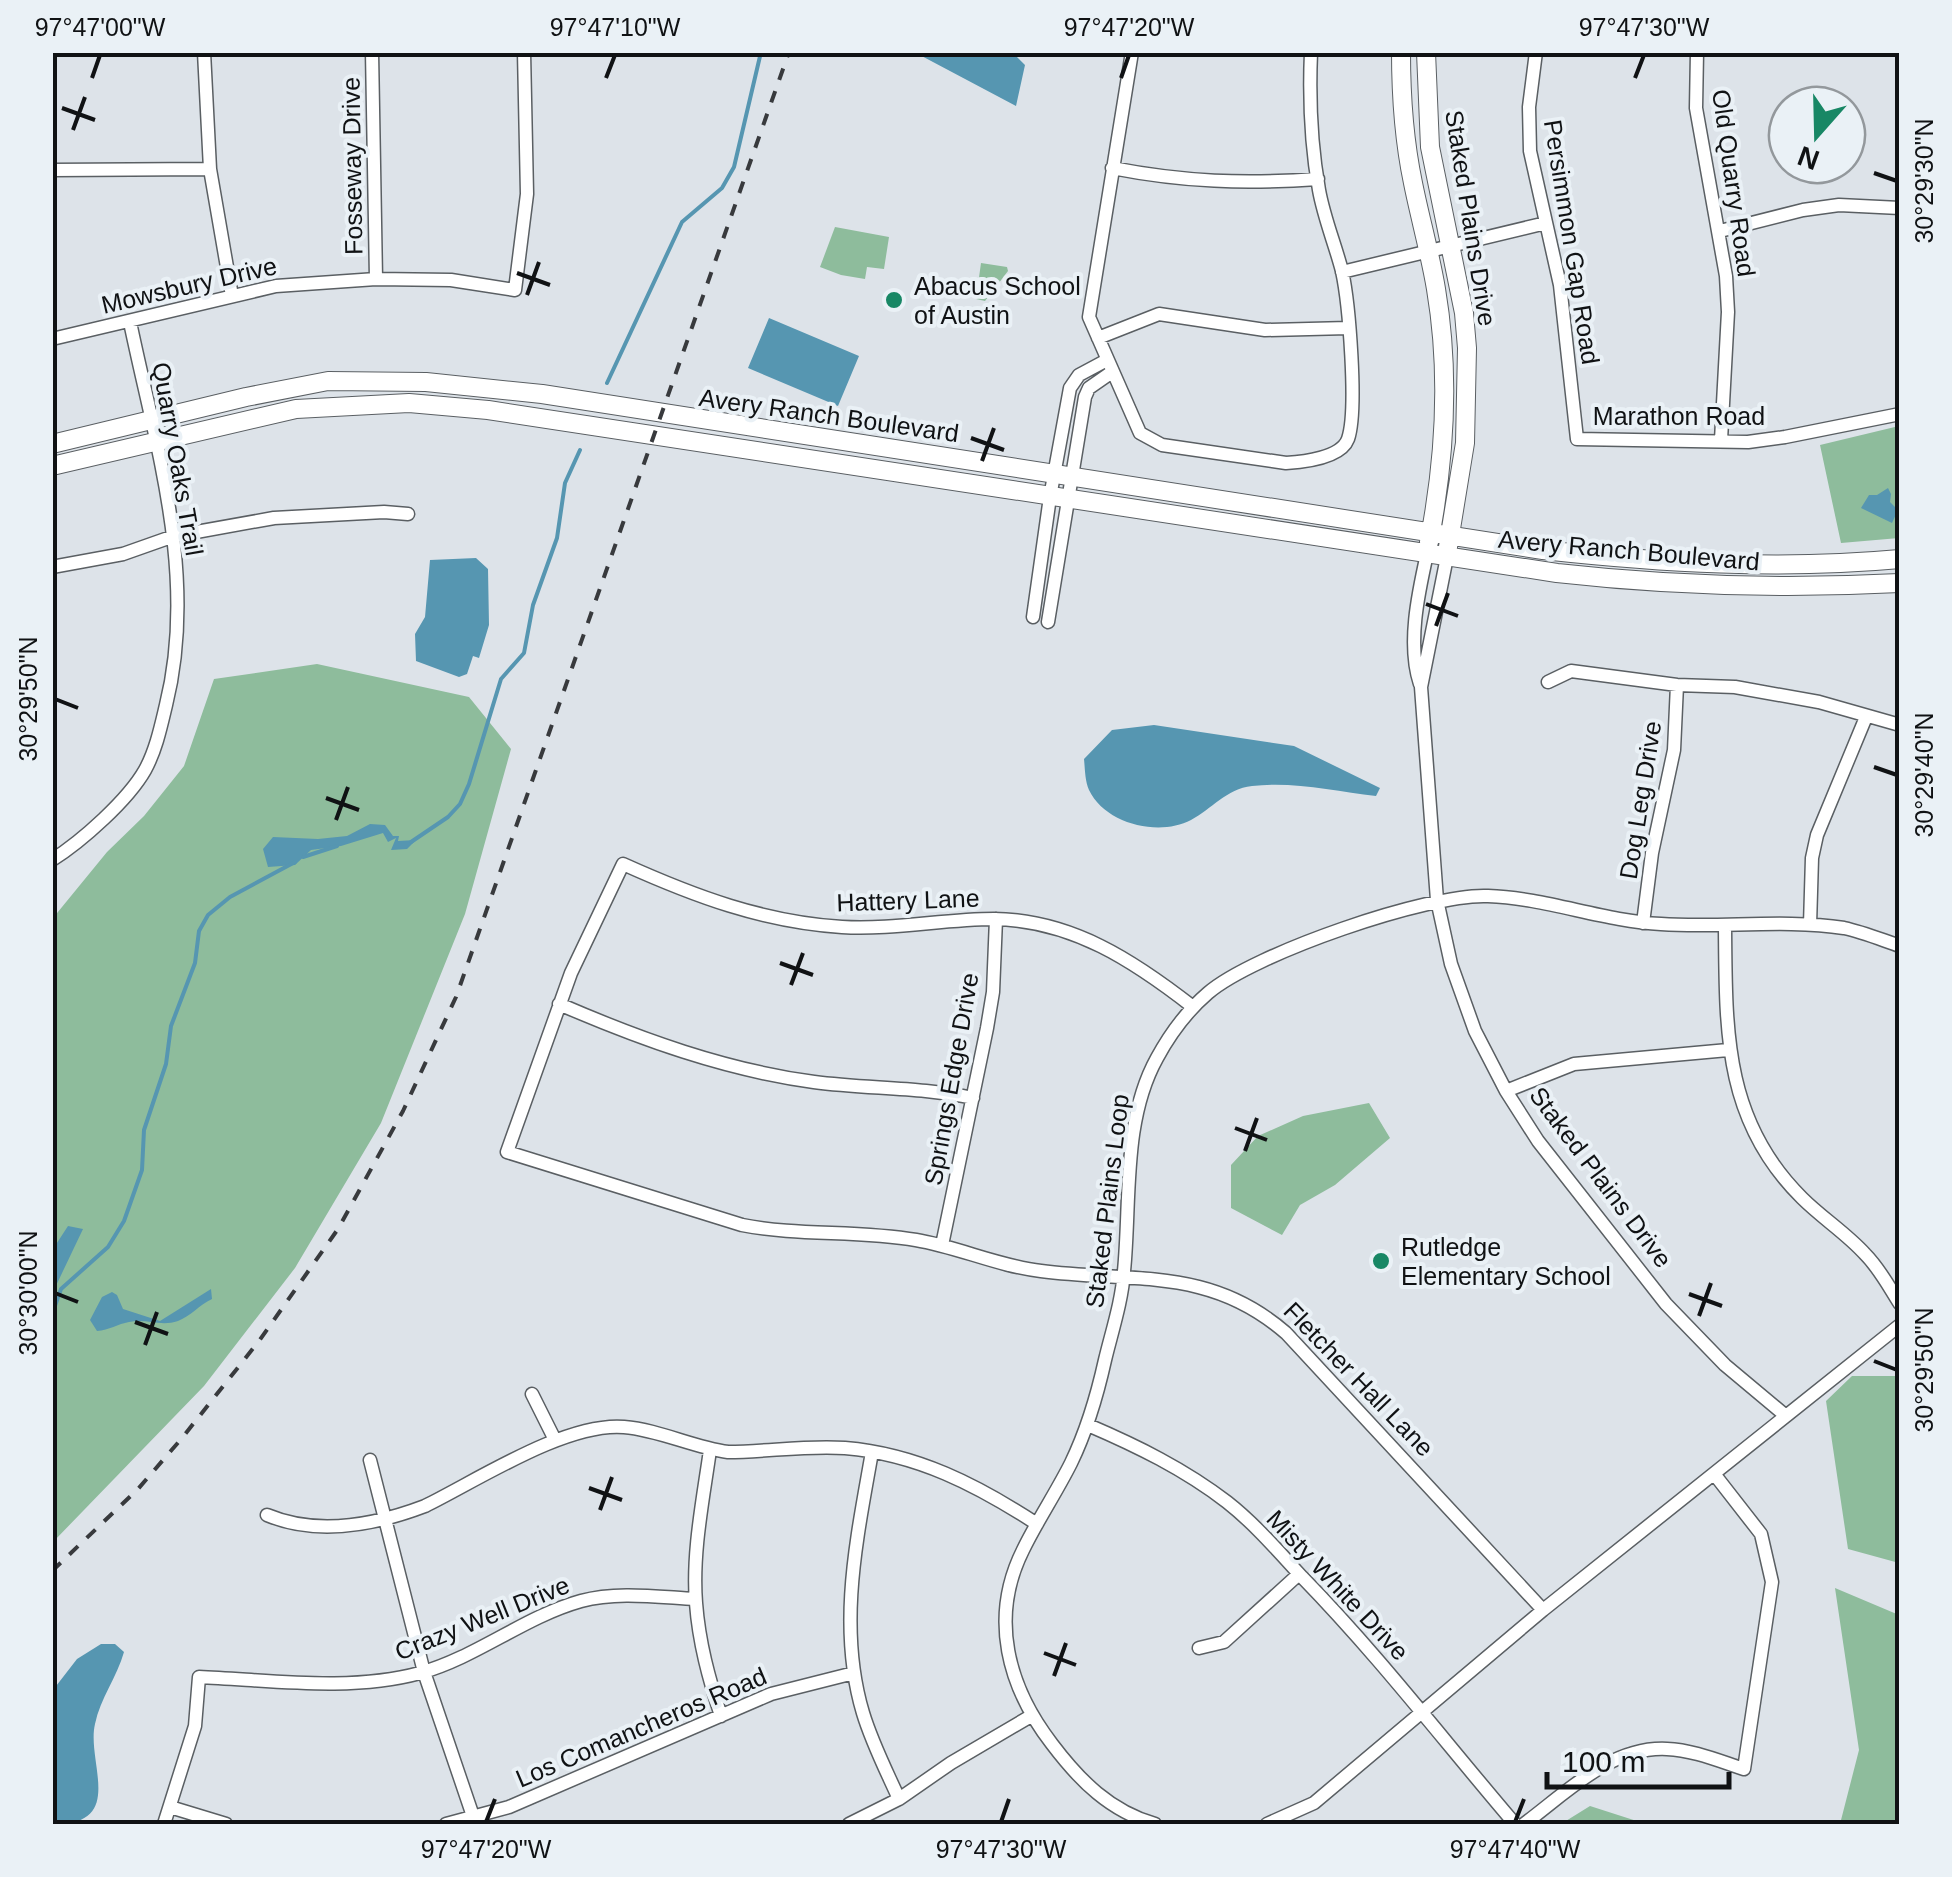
<svg xmlns="http://www.w3.org/2000/svg" width="1952" height="1877" viewBox="0 0 1952 1877" font-family="Helvetica,sans-serif">
<style>
.green{fill:#8ebc9c}
.water{fill:#5696b1}
.lines{fill:none;stroke-linecap:round;stroke-linejoin:round}
.stream{stroke:#5696b1;stroke-width:4}
.street-casing{stroke:#5a5f63;stroke-width:15}
.secondary-casing{stroke:#5a5f63;stroke-width:20}
.street{stroke:#fff;stroke-width:12}
.secondary{stroke:#fff;stroke-width:18}
.rail{stroke:#383a3d;stroke-width:4;stroke-dasharray:12 12;stroke-linecap:butt}
.ticks{fill:none;stroke:#101214;stroke-width:4}
.poi-dot{fill:#188765;stroke:#eaf1f6;stroke-width:4}
.labels{text-anchor:middle;stroke-width:8;stroke-linejoin:round;paint-order:stroke}
.street-label{font-size:25px;fill:#101214;stroke:#eaf1f6}
.poi-label{font-size:25px;fill:#101214;stroke:#eaf1f6;text-anchor:start}
.neatline{fill:none;stroke:#101214;stroke-width:4}
.ticks-label{font-size:25px;text-anchor:middle;fill:#101214}
</style>
<rect width="100%" height="100%" fill="#dde3e9"/>
<path class="green" d="M835 227 889 237 884 269 867 267 865 279 841 275 820 267Z
M981 263 1007 267 1008 271 985 301 976 299Z
M1899 426V538L1841 543 1820 445Z
M317 664 469 697 511 749 465 914 381 1123 295 1268 204 1386 53 1542V918L107 852 144 816 184 766 214 679Z
M1369 1103 1390 1138 1335 1185 1300 1205 1282 1235 1231 1208V1165L1258 1136 1303 1116Z
M1852 1376H1899V1563L1848 1549 1826 1401Z
M1835 1588 1899 1615V1824H1840L1859 1750Z
M1590 1806 1646 1824H1561Z"/>
<path class="water" d="M916 53H1013L1025 65 1016 106Z
M769 318 859 356 838 406 748 368Z
M1888 488 1891 494 1890 502 1898 510 1892 523 1861 508 1869 495H1877Z
M476 558 488 569 489 625 479 658 473 656 467 674 459 677 416 661 415 634 425 617 430 560Z
M1154 725 1294 746 1380 788 1376 796C1336 791 1292 781 1252 786 1226 789 1212 809 1191 820 1159 837 1105 824 1089 790 1085 781 1085 769 1084 759L1112 730Z
M370 824 385 825 393 836H399L398 841 416 840 407 849 391 850 396 838 388 842 383 833 341 846 311 850 295 865 268 867 263 849 273 837 318 839 347 836Z
M68 1226 83 1229 53 1292V1249Z
M211 1289 212 1299C199 1305 191 1316 178 1321 160 1327 146 1318 129 1322 118 1324 109 1330 97 1331L90 1320 102 1297 112 1292 117 1295 123 1309 160 1321Z
M101 1644H115L124 1652C117 1677 100 1699 95 1724 86 1762 127 1825 53 1824V1690L77 1659Z"/>
<g class="lines">
<path class="stream" d="M607 383 682 222 722 188 734 167 761 52
M411 842 448 817 460 804 469 784 501 679 524 653 533 605 557 538 565 483 580 450
M303 857 337 846
M52 1314 61 1289 108 1247 124 1221 142 1170 144 1130 166 1064 171 1026 195 963 199 931 208 915 230 897 295 862"/>
<defs>
<path id="street" d="M204 52 210 169 232 296
M372 52 376 279
M1132 52 1089 317 1140 433 1162 445 1286 463C1303 462 1341 458 1348 439 1358 410 1349 303 1342 271 1335 244 1324 218 1319 190 1311 145 1309 98 1311 52
M1536 52 1529 107 1530 151 1560 285 1577 439 1748 442 1785 437 1900 414
M1697 52 1696 108 1726 276 1728 312 1721 440
M1112 168C1184 182 1244 184 1318 179
M52 170 210 169
M1720 231 1803 210 1839 205 1900 208
M1342 272 1546 223
M1098 338 1159 314 1265 330 1348 328
M52 339 276 286 376 279 451 280 515 290 527 194 524 52
M1447 557 1421 687 1437 900 1451 964 1475 1031 1506 1091 1538 1141 1666 1304 1725 1365 1786 1416
M52 567 123 554 174 536 274 518 384 512 408 514
M1033 617 1050 497 1070 388 1079 375 1107 360
M1048 622 1085 397 1089 388 1112 372
M1548 682 1571 671 1677 685 1735 687 1819 702 1900 725
M1420 684C1407 645 1418 594 1427 554
M52 860C82 841 128 800 145 770 156 750 161 726 166 705 198 577 156 447 130 322
M1643 923 1652 853 1674 750 1677 685
M1810 925 1812 858 1817 835 1866 717
M1725 927C1726 1029 1723 1120 1802 1198 1822 1218 1846 1233 1865 1254 1880 1269 1889 1287 1900 1304
M559 1004C640 1039 725 1070 814 1082 867 1089 920 1087 973 1098
M1193 1007C1134 961 1072 920 994 919 944 919 893 930 842 927 763 922 694 896 623 864L571 973 507 1152 742 1225C799 1236 858 1230 916 1240 958 1247 998 1266 1041 1271 1133 1283 1209 1266 1286 1333L1543 1610
M1506 1091 1574 1064 1728 1050
M942 1245 987 1028 993 992 996 919
M532 1394 555 1440
M1088 1425C1137 1446 1184 1469 1227 1502 1255 1524 1278 1551 1302 1577 1379 1656 1444 1741 1515 1824
M710 1450C703 1500 692 1553 696 1603 699 1643 709 1679 721 1716
M872 1452C857 1538 837 1626 863 1713 872 1743 886 1770 899 1799
M370 1460 424 1672 475 1822
M267 1515C317 1536 375 1525 425 1506 478 1480 566 1422 624 1427 660 1430 692 1447 728 1452 767 1452 806 1445 845 1448 917 1454 977 1485 1037 1524
M1199 1648 1224 1642 1299 1574
M170 1807 226 1824
M164 1824 195 1726 199 1677C270 1680 350 1692 420 1673 477 1657 524 1617 581 1601 617 1591 658 1597 695 1599
M446 1824 509 1807 771 1694 854 1673
M849 1824 899 1799 951 1763 1031 1716
M1155 1824C1110 1811 1080 1781 1052 1744 1008 1687 989 1618 1023 1550 1037 1521 1056 1493 1071 1463 1087 1430 1097 1396 1105 1360 1112 1331 1122 1301 1124 1271 1131 1201 1122 1121 1157 1058 1170 1034 1187 1011 1208 993 1253 954 1429 893 1488 896 1546 898 1603 921 1661 924 1721 928 1785 919 1844 928 1863 932 1882 940 1900 946
M1267 1824 1314 1803 1543 1610 1900 1325
M1524 1824C1566 1793 1611 1746 1667 1749 1693 1750 1719 1761 1744 1769L1772 1582 1761 1534 1715 1475"/>
<path id="secondary" d="M1401 52C1401 96 1404 140 1413 183 1420 218 1430 253 1436 289 1450 372 1445 459 1429 542
M1426 52 1430 147 1464 313 1467 348 1465 443 1448 547
M52 444 246 397 328 381 426 382 542 394 1543 550C1662 563 1780 570 1900 559
M52 466 296 409 409 403 488 410 1557 573C1672 586 1784 589 1900 583"/>
</defs>
<use href="#street" class="street-casing"/>
<use href="#secondary" class="secondary-casing"/>
<use href="#street" class="street"/>
<use href="#secondary" class="secondary"/>
<path class="rail" d="M52 1571 138 1489 182 1438 259 1341 338 1229 403 1111 456 997 789 52"/>
</g>
<path class="ticks" d="M92 78 100 55M606 78 615 55M1121 78 1129 55M1635 78 1644 55M62 108 95 120M73 130 85 97M1874 173 1897 181M517 273 550 285M527 295 539 262M971 438 1004 450M982 461 994 428M1426 604 1458 616M1436 626 1448 593M55 699 78 708M1874 767 1897 775M326 798 359 810M336 820 348 787M780 963 813 975M791 985 803 953M1235 1128 1267 1140M1245 1151 1257 1118M55 1293 78 1302M1689 1294 1722 1306M1699 1316 1711 1283M135 1322 168 1334M145 1345 157 1312M1874 1361 1897 1370M589 1488 622 1500M600 1510 612 1477M1044 1653 1076 1665M1054 1676 1066 1643M486 1822 495 1799M1001 1822 1009 1799M1515 1822 1524 1799"/>
<g class="poi-dot">
<circle cx="894" cy="300" r="10"/>
<circle cx="1381" cy="1261" r="10"/>
</g>
<g class="labels">
<g class="street-label">
<text transform="translate(352 166) rotate(-91)" y="9">Fosseway Drive</text>
<text transform="translate(1734 183) rotate(82)" y="9">Old Quarry Road</text>
<text transform="translate(1471 218) rotate(81)" y="9">Staked Plains Drive</text>
<text transform="translate(1572 242) rotate(81)" y="9">Persimmon Gap Road</text>
<text transform="translate(189 285) rotate(-13)" y="9">Mowsbury Drive</text>
<text transform="translate(829 415) rotate(8)" y="9">Avery Ranch Boulevard</text>
<text x="1679" y="425">Marathon Road</text>
<text transform="translate(178 459) rotate(80)" y="9">Quarry Oaks Trail</text>
<text transform="translate(1629 550) rotate(5)" y="9">Avery Ranch Boulevard</text>
<text transform="translate(1640 800) rotate(-81)" y="9">Dog Leg Drive</text>
<text transform="translate(908 900) rotate(-2)" y="9">Hattery Lane</text>
<text transform="translate(951 1079) rotate(-80)" y="9">Springs Edge Drive</text>
<text transform="translate(1601 1177) rotate(53)" y="9">Staked Plains Drive</text>
<text transform="translate(1107 1201) rotate(-83)" y="9">Staked Plains Loop</text>
<text transform="translate(1359 1379) rotate(46)" y="9">Fletcher Hall Lane</text>
<text transform="translate(1338 1585) rotate(47)" y="9">Misty White Drive</text>
<text transform="translate(482 1618) rotate(-22)" y="9">Crazy Well Drive</text>
<text transform="translate(641 1727) rotate(-23)" y="9">Los Comancheros Road</text>
</g>
<g class="poi-label">
<text x="914" y="295">Abacus School<tspan x="914" dy="29">of Austin</tspan></text>
<text x="1401" y="1256">Rutledge<tspan x="1401" dy="29">Elementary School</tspan></text>
</g>
</g>
<rect width="1952" height="1877" fill="none" stroke="#eaf1f6" stroke-width="110"/>
<g transform="translate(1817 135) rotate(200)"><circle r="48" fill="#eaf1f6" stroke="#93989c" stroke-width="2.5"/>
<path d="M0-8L18 38L0 25L-18 38Z" fill="#188765"/>
<text y="-15" font-size="28" font-weight="bold" text-anchor="middle" fill="#101214">N</text>
</g>
<path d="M1547 1772v15h182v-15" fill="none" stroke="#101214" stroke-width="5"/>
<text x="1562" y="1772" font-size="30" fill="#101214" stroke="#eaf1f6" stroke-width="8" paint-order="stroke">100 m</text>
<rect x="55" y="55" width="1842" height="1767" class="neatline"/>
<g class="ticks-label">
<text x="100" y="36">97°47'00"W</text>
<text x="615" y="36">97°47'10"W</text>
<text x="1129" y="36">97°47'20"W</text>
<text x="1644" y="36">97°47'30"W</text>
<text transform="translate(1924 181) rotate(-90)" y="9">30°29'30"N</text>
<text transform="translate(28 699) rotate(-90)" y="9">30°29'50"N</text>
<text transform="translate(1924 775) rotate(-90)" y="9">30°29'40"N</text>
<text transform="translate(28 1293) rotate(-90)" y="9">30°30'00"N</text>
<text transform="translate(1924 1370) rotate(-90)" y="9">30°29'50"N</text>
<text x="486" y="1858">97°47'20"W</text>
<text x="1001" y="1858">97°47'30"W</text>
<text x="1515" y="1858">97°47'40"W</text>
</g>
</svg>
